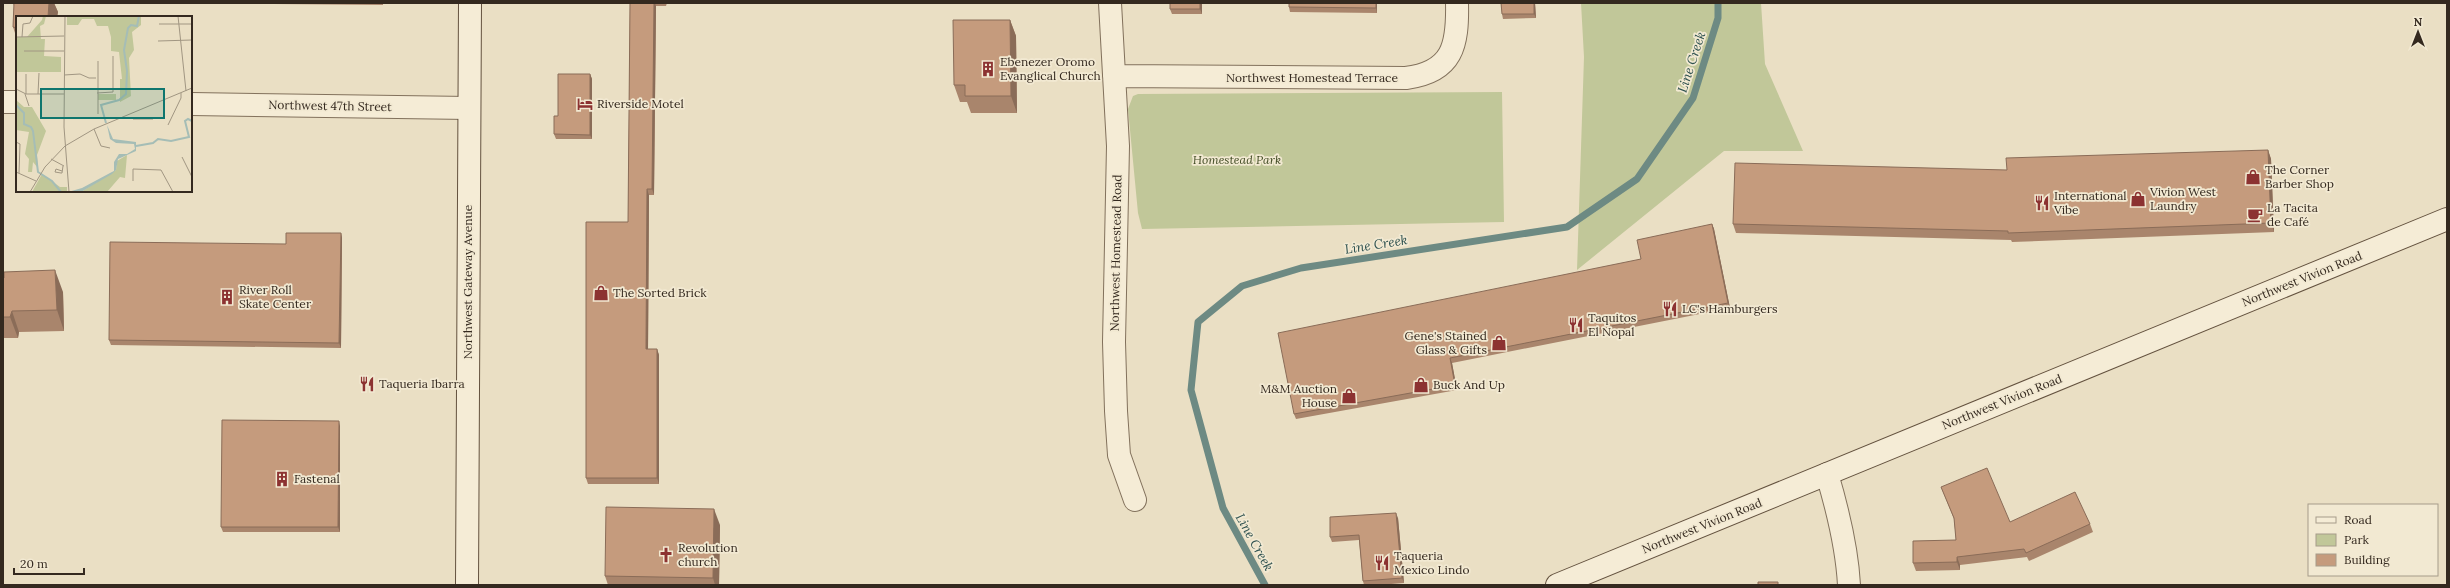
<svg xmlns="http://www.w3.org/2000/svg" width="2450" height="588" viewBox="0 0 2450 588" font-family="Lora,serif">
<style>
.green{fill:#c1c799}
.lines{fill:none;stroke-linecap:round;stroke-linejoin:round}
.stream{stroke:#6d8a83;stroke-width:7}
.minor-casing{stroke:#82715c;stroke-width:24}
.secondary-casing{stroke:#64523f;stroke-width:24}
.minor{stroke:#f5ecd6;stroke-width:22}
.secondary{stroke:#f5ecd6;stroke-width:22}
.wall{fill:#a9856c}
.shaded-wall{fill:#8a6c58}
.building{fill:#c59b7d;stroke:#8a6c58}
.labels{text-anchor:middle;stroke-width:3.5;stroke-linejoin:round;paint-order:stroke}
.poi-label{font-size:12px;fill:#34291f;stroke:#f2e9d2;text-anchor:start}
.street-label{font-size:12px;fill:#34291f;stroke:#f2e9d2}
.park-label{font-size:12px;font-style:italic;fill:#444e27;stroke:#f2e9d2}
.water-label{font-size:13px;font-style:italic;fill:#2f5250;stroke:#f2e9d2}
.inset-river{fill:none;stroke:#a5bdb6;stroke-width:2}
.inset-road{fill:none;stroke:#a19682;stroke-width:1}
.view{fill:#0f766e;fill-opacity:0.15;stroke:#0f766e;stroke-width:2}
.inset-edge{fill:none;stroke:#34291f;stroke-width:2}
</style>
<rect width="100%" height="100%" fill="#eadfc4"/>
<path class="green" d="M1581 3H1761L1765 64 1803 151H1724L1577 270 1584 57Z
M1502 92 1504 222 1142 229 1138 213 1128 109 1133 96 1138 94Z"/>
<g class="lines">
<path class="stream" d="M1265 585 1223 508 1191 390 1198 322 1242 286 1301 268 1567 227 1637 179 1693 98 1718 18V3"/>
<defs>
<path id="minor" d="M1110 3 1118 146 1114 342 1116 411 1119 455 1135 500
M1114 76 1406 78C1453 72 1458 45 1457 3
M3 102H17
M191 104 469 108
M1827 474C1838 511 1847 547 1849 585"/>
<path id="secondary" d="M467 585 470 3
M1557 585 2447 219"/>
</defs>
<use href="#minor" class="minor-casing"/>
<use href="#secondary" class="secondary-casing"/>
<use href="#minor" class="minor"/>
<use href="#secondary" class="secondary"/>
</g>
<path class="wall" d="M13 3H54L58 12 57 17H17V39L13 27 14 6Z
M274 3H383V5L274 4Z
M630 3H667L666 6H656L654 195H649L648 349H657L659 355V484H588L586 478 628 222Z
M1202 3V14H1172L1170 9Z
M1289 3H1377V13L1290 12 1289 7Z
M1501 3H1535L1536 18 1503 19 1502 14Z
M1010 20 1016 36 1017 113H971L967 102H960L954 85Z
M590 74 592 79V139H556L554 134 558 116Z
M2268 150 2271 159 2274 232 2012 242 2011 240 1736 233 1733 224 2007 170Z
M1712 224 1714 229 1730 308 1452 363 1457 390 1296 419 1294 414 1641 259Z
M341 233 342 238 341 348 111 345 109 340Z
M3 278 63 292 64 331 19 332 18 338H3Z
M340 426V532H223L221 527Z
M1941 487 2010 522 2090 524 2093 532 2029 561 2027 557 1960 565V570L1916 571 1913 563 1956 540 1954 519Z
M1398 518 1404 583 1379 585H1364L1363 581 1359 540 1332 542 1330 537Z
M720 525 719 585H608L605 576Z"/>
<path class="shaded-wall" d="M49 3H54L58 12 57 17H48Z
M654 3H655L656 6 654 195 652 189Z
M1200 3H1202V14L1200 9Z
M1376 3H1377V13L1376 8Z
M1534 3H1535L1536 18 1534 14Z
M1010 20 1016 36 1017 113 1011 96Z
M590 74 592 79V139L590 135Z
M2268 150 2271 159 2274 232 2271 223Z
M647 189 649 195 648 355 646 349Z
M1712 224 1714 229 1730 308 1728 303Z
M341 233 342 238 341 348 339 343Z
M55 270 63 292 64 331 57 310Z
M12 311 19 332 18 338 10 317Z
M657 349 659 355V484L657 478Z
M1450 358 1452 363 1457 390 1455 385Z
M339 421 340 426V532L338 527Z
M714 509 720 525 719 585H715L713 578Z
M1396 513 1398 518 1404 583 1402 578Z
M1957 557 1960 565V570L1957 562Z"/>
<path class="building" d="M14 3H49L48 17H17V28L13 27Z
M630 3H654L652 189H647L646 349H657V478H586V222H628Z
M1170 3H1200V9H1170Z
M1289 3H1376V8L1289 7Z
M1501 3H1534V14H1502Z
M953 20H1010L1011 96H965V85H954Z
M558 74H590V135L554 134V116H558Z
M2268 150 2271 223 2008 233V231L1733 224 1735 163 2007 170 2006 158Z
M1712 224 1728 303 1450 358 1455 385 1294 414 1278 333 1641 259 1637 240Z
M286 233H341L339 343 109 340 110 242 286 244Z
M55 270 57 310 12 311 10 317H3V278H4V272Z
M222 420 339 421 338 527H221Z
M1987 468 2010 522 2075 492 2090 524 2026 553 2024 549 1957 557V562L1913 563V541L1956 540 1954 518 1941 487Z
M606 507 714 509 713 578 605 576Z
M1396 513 1402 578 1363 581 1359 535 1330 537V517Z
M1758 582H1778V585H1758Z"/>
<defs>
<symbol id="building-bare" viewBox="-9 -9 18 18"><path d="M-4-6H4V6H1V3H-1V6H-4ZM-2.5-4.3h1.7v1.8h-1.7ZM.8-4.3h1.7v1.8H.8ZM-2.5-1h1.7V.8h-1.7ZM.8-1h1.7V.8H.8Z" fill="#8c3231" stroke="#f2e9d2" stroke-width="2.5" paint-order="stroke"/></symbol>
<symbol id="hotel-bare" viewBox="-9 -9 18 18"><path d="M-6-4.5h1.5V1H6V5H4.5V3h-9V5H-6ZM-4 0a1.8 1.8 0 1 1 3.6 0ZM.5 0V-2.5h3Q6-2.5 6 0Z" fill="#8c3231" stroke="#f2e9d2" stroke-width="2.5" paint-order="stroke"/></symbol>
<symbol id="shop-bare" viewBox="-9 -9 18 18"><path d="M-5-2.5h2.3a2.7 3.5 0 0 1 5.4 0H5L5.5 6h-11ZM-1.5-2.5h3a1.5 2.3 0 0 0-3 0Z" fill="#8c3231" stroke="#f2e9d2" stroke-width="2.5" paint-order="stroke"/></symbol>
<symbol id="restaurant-bare" viewBox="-9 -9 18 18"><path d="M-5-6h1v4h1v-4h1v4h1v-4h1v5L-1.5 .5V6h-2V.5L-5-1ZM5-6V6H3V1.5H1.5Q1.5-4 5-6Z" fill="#8c3231" stroke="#f2e9d2" stroke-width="2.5" paint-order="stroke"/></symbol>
<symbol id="cafe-bare" viewBox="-9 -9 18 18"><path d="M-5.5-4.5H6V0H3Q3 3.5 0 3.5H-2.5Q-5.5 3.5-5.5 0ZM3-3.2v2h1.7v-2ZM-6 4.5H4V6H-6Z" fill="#8c3231" stroke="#f2e9d2" stroke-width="2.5" paint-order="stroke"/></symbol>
<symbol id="church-bare" viewBox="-9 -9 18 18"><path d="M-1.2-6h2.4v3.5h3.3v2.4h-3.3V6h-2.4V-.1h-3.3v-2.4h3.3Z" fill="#8c3231" stroke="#f2e9d2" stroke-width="2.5" paint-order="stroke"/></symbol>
</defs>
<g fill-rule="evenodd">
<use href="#building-bare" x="977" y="58" width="22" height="22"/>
<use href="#hotel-bare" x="574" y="93" width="22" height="22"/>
<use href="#shop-bare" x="2242" y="166" width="22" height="22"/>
<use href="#shop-bare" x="2127" y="188" width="22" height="22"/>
<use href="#restaurant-bare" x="2031" y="192" width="22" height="22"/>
<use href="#cafe-bare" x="2244" y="204" width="22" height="22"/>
<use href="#shop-bare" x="590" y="282" width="22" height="22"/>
<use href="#building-bare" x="216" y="286" width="22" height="22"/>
<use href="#restaurant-bare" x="1659" y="298" width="22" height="22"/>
<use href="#restaurant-bare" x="1565" y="314" width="22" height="22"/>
<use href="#shop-bare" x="1488" y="332" width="22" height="22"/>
<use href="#restaurant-bare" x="356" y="373" width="22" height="22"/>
<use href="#shop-bare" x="1410" y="374" width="22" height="22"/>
<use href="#shop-bare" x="1338" y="385" width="22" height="22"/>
<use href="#building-bare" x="271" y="468" width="22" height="22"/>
<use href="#church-bare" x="655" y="544" width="22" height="22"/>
<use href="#restaurant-bare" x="1371" y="552" width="22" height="22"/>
</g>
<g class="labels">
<g class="poi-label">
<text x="1000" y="66">Ebenezer Oromo<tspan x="1000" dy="14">Evanglical Church</tspan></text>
<text x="597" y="108">Riverside Motel</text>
<text x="2265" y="174">The Corner<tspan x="2265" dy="14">Barber Shop</tspan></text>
<text x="2150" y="196">Vivion West<tspan x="2150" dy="14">Laundry</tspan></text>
<text x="2054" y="200">International<tspan x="2054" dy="14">Vibe</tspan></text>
<text x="2267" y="212">La Tacita<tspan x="2267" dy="14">de Café</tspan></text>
<text x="239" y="294">River Roll<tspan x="239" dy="14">Skate Center</tspan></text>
<text x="613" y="297">The Sorted Brick</text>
<text x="1682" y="313">LC's Hamburgers</text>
<text x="1588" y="322">Taquitos<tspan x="1588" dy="14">El Nopal</tspan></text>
<text x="1487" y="340" text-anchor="end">Gene's Stained<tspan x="1487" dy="14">Glass &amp; Gifts</tspan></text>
<text x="379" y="388">Taqueria Ibarra</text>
<text x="1433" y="389">Buck And Up</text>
<text x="1337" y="393" text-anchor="end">M&amp;M Auction<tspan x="1337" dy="14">House</tspan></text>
<text x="294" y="483">Fastenal</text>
<text x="678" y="552">Revolution<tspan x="678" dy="14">church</tspan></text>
<text x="1394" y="560">Taqueria<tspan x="1394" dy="14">Mexico Lindo</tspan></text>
</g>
<g class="street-label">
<text x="1312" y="82">Northwest Homestead Terrace</text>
<text transform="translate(330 106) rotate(1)" y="4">Northwest 47th Street</text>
<text transform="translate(1116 253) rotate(-89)" y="4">Northwest Homestead Road</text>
<text transform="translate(2302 279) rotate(-22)" y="4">Northwest Vivion Road</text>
<text transform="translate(468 282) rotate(-90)" y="4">Northwest Gateway Avenue</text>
<text transform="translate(2002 402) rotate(-22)" y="4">Northwest Vivion Road</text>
<text transform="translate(1702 526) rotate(-22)" y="4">Northwest Vivion Road</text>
</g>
<g class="park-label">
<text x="1237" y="164">Homestead Park</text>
</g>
<g class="water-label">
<text transform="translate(1691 62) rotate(-72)" y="5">Line Creek</text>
<text transform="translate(1376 244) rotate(-9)" y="5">Line Creek</text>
<text transform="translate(1255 542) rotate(61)" y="5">Line Creek</text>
</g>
</g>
<g transform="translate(16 16)">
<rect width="176" height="176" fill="#eadfc4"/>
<path d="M27 0H30L28 8 24 10 25 23H29L28 40 45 41V56H0V21H11L26 4ZM51 0H125V9L116 16 118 34 113 42 115 80 104 86V63H106L103 36 95 35V21L92 10H81L78 3H66L62 9H51ZM82 78H100V84H82ZM0 84 8 91H16L30 115 21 139 22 152 17 146 16 156H12L13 143 9 138 13 116 0 114ZM111 139 109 162 104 161 91 176H65L100 154 101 145ZM26 158 44 171H51V175L16 176Z" fill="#c1c799"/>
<path d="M91 109 97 123 120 126V135L102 143 100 154 96 158 65 176H52L66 172 94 157 98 155V146L103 138H111L119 133 118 128 100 127 94 123Z" fill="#a5bdb6"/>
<path class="inset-river" d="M0 89 8 97V108L15 111 17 115 22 156 36 165 45 176M90 107 85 89 103 84 110 78 111 55 108 34 112 12 115 9 121 10 123 0M120 130 137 127 142 123 155 125 173 121 169 105 172 103 176 105"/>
<path class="inset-road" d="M49 0 48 111 53 176M162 0 170 75M7 8 14 7 17 0M143 8H176M0 21 48 20M6 21 7 8M142 25 176 24M8 35H48M82 45V98M48 59 64 58 73 62H80M0 73 10 78H48M81 77 97 76V40M9 78 13 90M10 78V58M22 78 23 57M117 103H137M152 109 165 82V77M78 113 85 130 94 132M0 126 4 128 3 157M49 130 78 113 176 72M166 141 176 161M35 143 48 150M46 155 40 153 39 156 45 157H46L47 150M0 156 20 165M117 165V153L145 154 157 176M14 176 29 151 49 130"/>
<path class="view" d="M25 73H148V102H25Z"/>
<rect width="176" height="176" class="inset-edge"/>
</g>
<rect width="2450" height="588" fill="none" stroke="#34291f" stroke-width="8"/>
<rect x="2308" y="504" width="130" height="72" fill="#f2e9d2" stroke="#a69c8a"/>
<rect x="2316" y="517" width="20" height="6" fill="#f5ecd6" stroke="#a69c8a"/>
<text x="2344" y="524" font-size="12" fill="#34291f">Road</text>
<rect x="2316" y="534" width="20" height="12" fill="#c1c799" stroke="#a69c8a"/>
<text x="2344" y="544" font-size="12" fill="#34291f">Park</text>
<rect x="2316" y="554" width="20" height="12" fill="#c59b7d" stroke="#a69c8a"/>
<text x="2344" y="564" font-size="12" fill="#34291f">Building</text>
<g transform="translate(2418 32)" stroke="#f2e9d2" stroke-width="3" paint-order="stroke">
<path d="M0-3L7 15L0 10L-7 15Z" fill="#34291f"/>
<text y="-6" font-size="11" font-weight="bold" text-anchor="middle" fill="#34291f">N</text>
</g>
<path d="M14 568v6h70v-6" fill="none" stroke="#34291f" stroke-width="2"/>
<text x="20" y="568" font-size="12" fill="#34291f" stroke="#f2e9d2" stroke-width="3" paint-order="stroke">20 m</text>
</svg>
